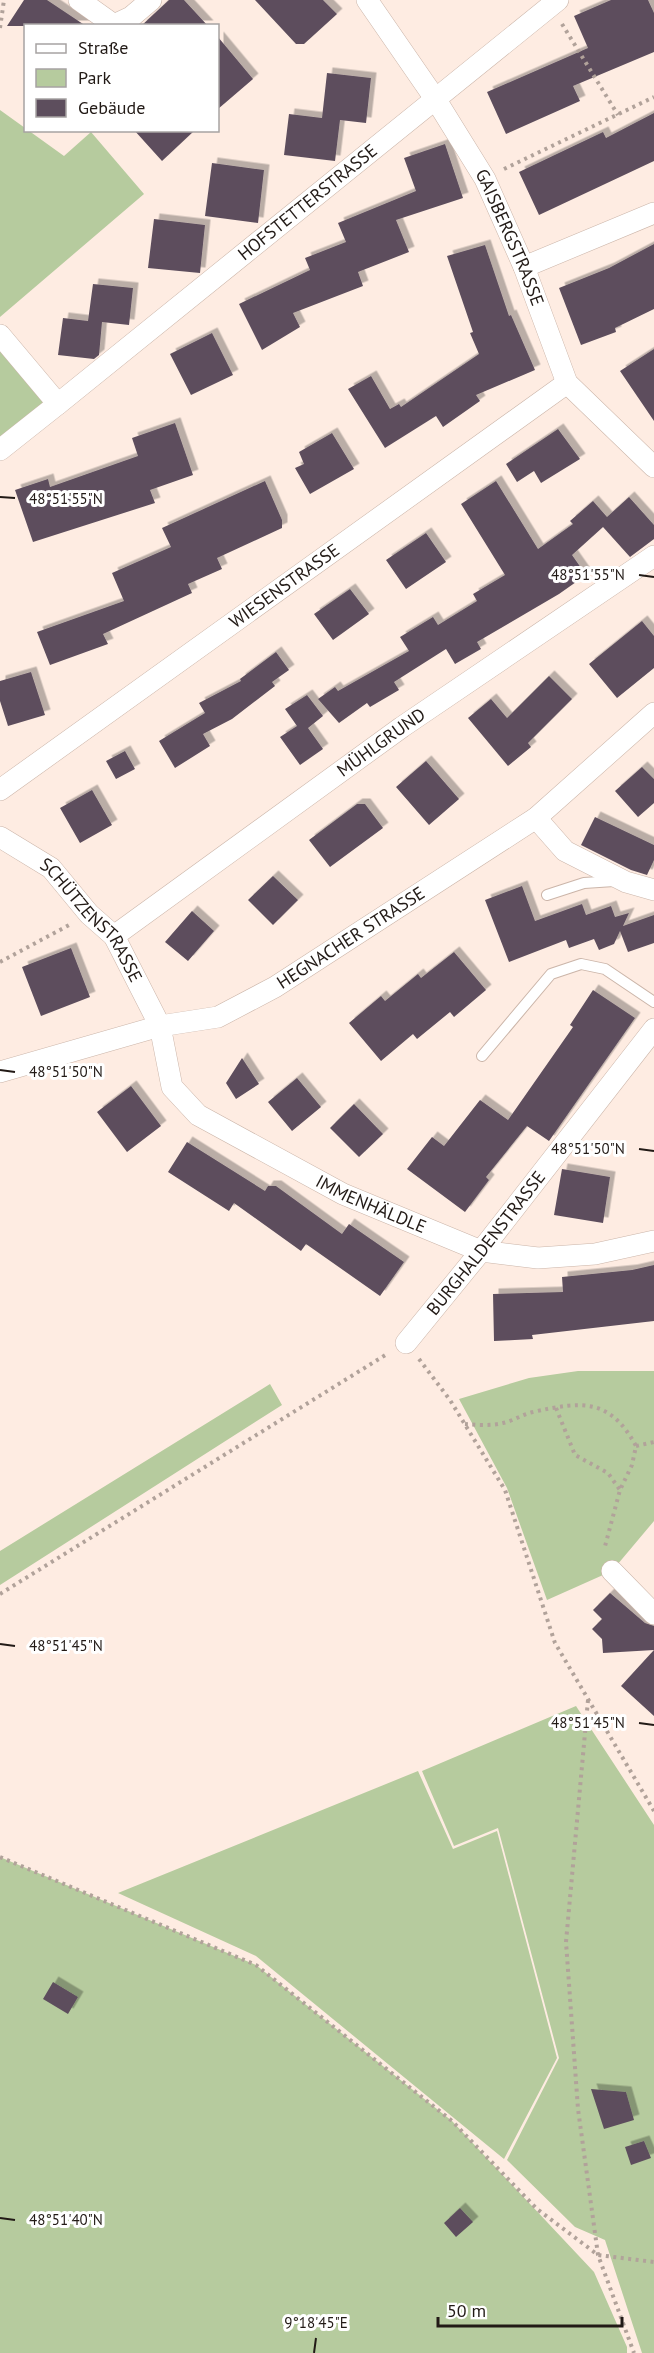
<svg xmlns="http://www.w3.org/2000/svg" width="654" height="2353" viewBox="0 0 654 2353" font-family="'PT Sans',sans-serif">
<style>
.green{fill:#b6cb9e}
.building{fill:#5d4e5d;filter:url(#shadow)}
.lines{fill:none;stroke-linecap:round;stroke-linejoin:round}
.lane-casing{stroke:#cbb5a9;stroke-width:12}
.street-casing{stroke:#cbb5a9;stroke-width:22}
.path{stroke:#b1a29a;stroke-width:4;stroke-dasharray:3 4.5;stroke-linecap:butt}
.lane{stroke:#fff;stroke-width:10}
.street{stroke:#fff;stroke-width:21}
.ticks{fill:none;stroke:#221a16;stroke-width:2}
.labels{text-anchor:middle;stroke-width:6;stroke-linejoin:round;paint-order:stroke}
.street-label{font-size:18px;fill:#221a16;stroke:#fff}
.ticks-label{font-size:15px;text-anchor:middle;fill:#221a16;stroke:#fff;stroke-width:6;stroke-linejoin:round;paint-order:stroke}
</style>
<defs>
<filter id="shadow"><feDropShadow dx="5.5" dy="-5.5" stdDeviation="0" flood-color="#0004"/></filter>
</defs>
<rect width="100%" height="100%" fill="#feece2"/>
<path class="green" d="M0 110 64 156 91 132 144 194 0 317Z
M0 335 58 404 0 451Z
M578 1371H654V1521L612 1571 547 1600 507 1488 459 1399 529 1378Z
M270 1384 282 1405 0 1585V1551Z
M576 1706 654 1825V2353H642L605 2240 575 2227 507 2160 559 2058 498 1828 454 1846 422 1771Z
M418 1771 453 1849 497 1831 557 2058 504 2159 256 1956 118 1893Z
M0 1857 256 1965 452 2121 594 2272 627 2347V2353H0Z"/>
<path class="building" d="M24 0H47L86 26H7Z
M169 0H184L208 26H141Z
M255 0H323L337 14 304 44H296Z
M611 0H648L654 13V52L573 86 580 101 506 134 487 92 588 48 574 16Z
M218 37 253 79 218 109Z
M327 73 371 78 366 123 340 120 335 161 284 155 289 114 322 118Z
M654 113V161L539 215 519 172 603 132 606 138Z
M134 130H195L162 161Z
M445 144 463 198 396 220 409 252 358 272 363 286 293 313 300 327 262 350 239 304 310 270 305 258 346 242 338 223 416 191 404 158Z
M212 163 264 170 258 223 205 216Z
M154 219 205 225 200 273 148 268Z
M654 244V309L615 328 616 332 581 345 559 288 609 268Z
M485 245 509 316 511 315 535 370 476 395 480 401 443 427 436 416 385 448 348 389 371 376 390 409 399 404 401 407 479 354 470 333 473 332 447 256Z
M93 284 133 288 129 325 102 322 99 355 94 359 58 355 63 318 88 321Z
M212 333 233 375 191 395 170 354Z
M654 349V421L620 371Z
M175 423 193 475 150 490 155 503 33 542 15 490 48 479 50 487 138 456 132 438Z
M558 429 580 459 541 483 534 471 517 482 506 464Z
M332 433 354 469 310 494 295 468 304 464 299 452Z
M265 481 282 520V528L217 558 222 569 188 584 192 593 103 634 108 644 50 665 37 632 124 601 112 573 171 547 162 528Z
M496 481 538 549 573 524 570 521 593 501 607 517 629 497 654 525V539L630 557 603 527 572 555 586 575 559 594 477 642 481 649 455 664 446 649 394 682 399 690 370 707 367 703 339 723 318 699 335 687 338 691 409 651 400 637 433 617 438 625 477 601 473 594 505 575 461 504Z
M426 533 446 562 406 589 386 560Z
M350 589 369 614 333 640 314 614Z
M642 621 654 636V668L617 698 589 664Z
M276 652 289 670 272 682 275 686 232 719 203 734 210 746 175 768 159 741 205 713 199 703 241 681 240 679Z
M31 672 45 715 8 726 0 701V681Z
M549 676 572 699 528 743 531 747 508 766 468 718 491 699 507 718Z
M307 695 323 716 308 728 323 749 300 765 280 737 297 726 285 709Z
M125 751 135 769 116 779 106 761Z
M426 761 459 799 429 825 396 787Z
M642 767 654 779V803L638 817 615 791Z
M92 790 112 825 80 843 60 808Z
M357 804H365L383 828 330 867 309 840Z
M595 817 654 845V860L647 875 631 870 581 845Z
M273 876 298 900 273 925 248 900Z
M522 886 535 921 582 904 586 915 611 906 615 917 629 913 623 926 654 915V943L628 952 620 931 614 944 599 950 594 939 569 948 566 940 509 962 485 900Z
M192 911 214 931 188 961 165 942Z
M71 948 90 997 41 1016 22 967Z
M454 952 486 990 454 1017 450 1012 417 1039 413 1034 381 1061 349 1023 381 996 385 1001 418 974 421 978Z
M593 990 635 1018 549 1141 527 1126 486 1177 489 1180 465 1212 407 1169 432 1137 444 1146 480 1100 508 1120 573 1027 570 1025Z
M242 1058 259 1084 236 1099 226 1083Z
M297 1078 321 1107 292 1131 268 1102Z
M131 1086 161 1126 127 1152 97 1112Z
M354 1104 383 1134 359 1157 330 1128Z
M187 1142 265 1191 268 1186H276L342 1234 349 1224 404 1262 380 1296 306 1244 301 1251 234 1203 229 1211 168 1172Z
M562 1169 610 1177 603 1223 554 1215Z
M654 1265V1321L532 1335 533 1339 494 1341 493 1294 563 1292 562 1277 632 1270Z
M610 1593 645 1623 654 1626V1716L621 1686 654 1650 603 1653 602 1639 592 1629 602 1619 593 1610Z
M53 1982 78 1997 68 2014 43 1999Z
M591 2089 626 2092 634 2120 604 2129Z
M644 2141 651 2158 631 2165 625 2147Z
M460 2208 473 2222 456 2237 444 2223Z"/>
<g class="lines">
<defs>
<path id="lane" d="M547 895 584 883 614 881
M482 1056 551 974 581 964 605 969 654 1002"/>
<g id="street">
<path d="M79 0 114 25 131 17 151 0"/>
<path id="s1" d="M367 0 436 100 485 179 524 267 567 383 654 467"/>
<path d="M524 267 654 213"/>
<path id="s2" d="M0 335 58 404 558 0"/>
<path d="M0 450 58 404"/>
<path id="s3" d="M0 790 567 383"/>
<path d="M536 818 565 851 626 882 654 890"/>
<path id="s4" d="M0 837 51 868 89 914 114 936 160 1026 172 1087 198 1115 343 1194 481 1251 538 1258 595 1254 654 1241"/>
<path id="s5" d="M114 936 402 727 654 556"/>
<path id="s6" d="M0 1072 160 1026 218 1017 275 987 536 818 654 713"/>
<path id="s7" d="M406 1343 481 1251 654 1029"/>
<path d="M612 1571 654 1614"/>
</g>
</defs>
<use href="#lane" class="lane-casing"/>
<use href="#street" class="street-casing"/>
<path class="path" d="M562 24 618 115
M0 28 4 0
M504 169 654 97
M0 962 71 924
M419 1359 450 1400 505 1490 555 1643 654 1811
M556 1408 575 1455 608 1473 620 1490
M465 1424C477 1425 491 1426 503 1423 513 1421 523 1414 533 1412 582 1401 610 1398 636 1446L632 1465 620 1490 604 1550
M636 1446 654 1442
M0 1594 387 1354
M588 1700 566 1942 578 2109 598 2255 634 2353
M0 1857 256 1965 452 2121 537 2209 598 2255 654 2262"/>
<use href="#lane" class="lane"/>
<use href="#street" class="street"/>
</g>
<path class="ticks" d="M0 497 15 498M639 575 654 577M0 1070 15 1072M639 1149 654 1151M0 1644 15 1646M639 1723 654 1725M0 2218 15 2220M314 2353 316 2338"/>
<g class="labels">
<g class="street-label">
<text dy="6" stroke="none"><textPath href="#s2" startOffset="411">HOFSTETTERSTRASSE</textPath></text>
<text dy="6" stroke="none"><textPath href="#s1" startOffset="278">GAISBERGSTRASSE</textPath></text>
<text dy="6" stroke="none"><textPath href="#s3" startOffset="350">WIESENSTRASSE</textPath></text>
<text dy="6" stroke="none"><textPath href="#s5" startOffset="330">MÜHLGRUND</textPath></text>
<text dy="6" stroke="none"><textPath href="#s4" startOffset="126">SCHÜTZENSTRASSE</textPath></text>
<text dy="6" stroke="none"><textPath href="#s6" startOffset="380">HEGNACHER STRASSE</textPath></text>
<text dy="6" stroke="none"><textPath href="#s4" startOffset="549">IMMENHÄLDLE</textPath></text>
<text dy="6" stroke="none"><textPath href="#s7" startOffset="128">BURGHALDENSTRASSE</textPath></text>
</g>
</g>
<g class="ticks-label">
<text x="66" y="504">48°51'55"N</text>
<text x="588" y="580">48°51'55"N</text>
<text x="66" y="1077">48°51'50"N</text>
<text x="588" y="1154">48°51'50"N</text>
<text x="66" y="1651">48°51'45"N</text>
<text x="588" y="1728">48°51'45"N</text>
<text x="66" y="2225">48°51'40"N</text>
<text x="316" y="2328">9°18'45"E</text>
</g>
<rect x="24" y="24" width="195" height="108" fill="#ffffff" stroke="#a7a3a2" stroke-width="1.5"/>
<rect x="36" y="44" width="30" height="9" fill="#ffffff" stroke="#a7a3a2" stroke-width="1.5"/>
<text x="78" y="54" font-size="18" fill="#221a16">Straße</text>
<rect x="36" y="69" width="30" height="18" fill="#b6cb9e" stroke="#a7a3a2" stroke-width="1.5"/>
<text x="78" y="84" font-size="18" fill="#221a16">Park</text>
<rect x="36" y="99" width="30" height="18" fill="#5d4e5d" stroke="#a7a3a2" stroke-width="1.5"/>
<text x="78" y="114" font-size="18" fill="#221a16">Gebäude</text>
<path d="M438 2317v9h184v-9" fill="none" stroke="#221a16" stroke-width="3"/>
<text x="447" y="2317" font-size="18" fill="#221a16" stroke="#ffffff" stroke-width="4.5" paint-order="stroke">50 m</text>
</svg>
